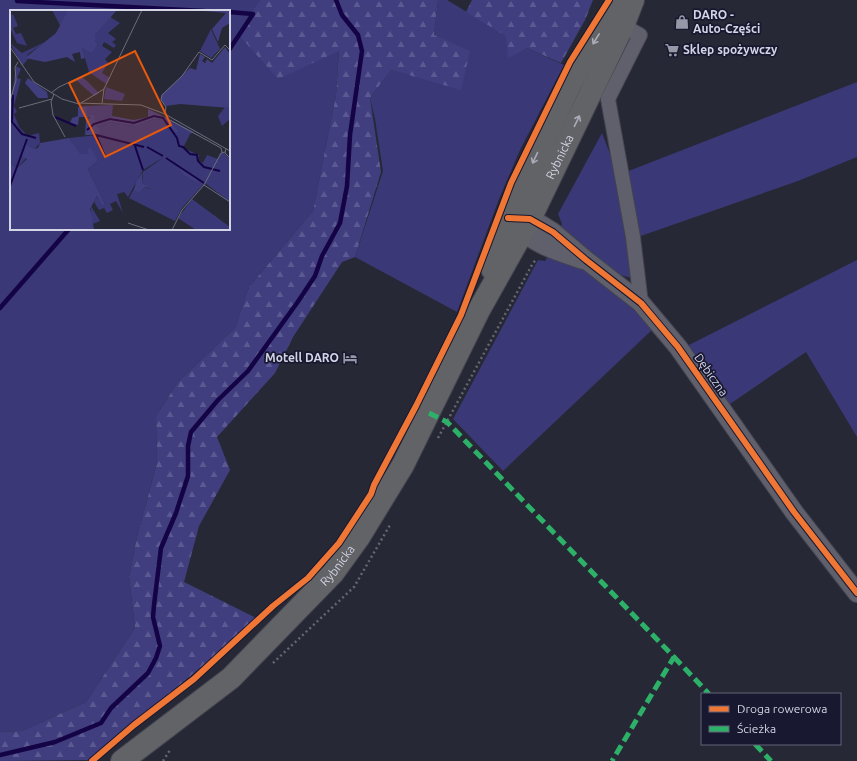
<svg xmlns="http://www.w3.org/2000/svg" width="857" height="761" viewBox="0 0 857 761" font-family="Ubuntu,sans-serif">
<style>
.grass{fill:#3a3876;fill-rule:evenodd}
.forest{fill:url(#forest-firs)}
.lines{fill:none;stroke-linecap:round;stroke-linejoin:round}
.stream{stroke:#150445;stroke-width:4.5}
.minor-casing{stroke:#434450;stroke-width:16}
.tertiary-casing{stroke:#434450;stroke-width:20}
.primary-casing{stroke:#434450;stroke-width:24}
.path{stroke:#666670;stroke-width:2.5;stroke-dasharray:2 3;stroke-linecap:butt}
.minor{stroke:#5f606c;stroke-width:14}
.tertiary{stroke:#5f606c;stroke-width:18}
.primary{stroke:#616367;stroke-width:22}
.quiet{stroke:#2db169;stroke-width:5;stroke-dasharray:10 5;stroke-linecap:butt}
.cycleway-casing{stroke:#181830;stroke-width:8}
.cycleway{stroke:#f07635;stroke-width:6}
.oneway{stroke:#abacb9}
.labels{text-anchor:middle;stroke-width:3.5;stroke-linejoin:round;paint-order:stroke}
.poi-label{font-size:12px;font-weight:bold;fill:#d3d4e5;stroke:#181830;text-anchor:start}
.street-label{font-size:12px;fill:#d3d4e5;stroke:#181830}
.inset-river{fill:none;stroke:#150445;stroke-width:2}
.inset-road{fill:none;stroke:#6c6d7b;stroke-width:1}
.view{fill:#e8590c;fill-opacity:0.15;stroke:#e8590c;stroke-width:2}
.inset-edge{fill:none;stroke:#d3d4e5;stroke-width:2}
</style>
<defs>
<pattern id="forest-firs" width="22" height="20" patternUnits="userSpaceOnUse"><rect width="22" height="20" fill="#403e7f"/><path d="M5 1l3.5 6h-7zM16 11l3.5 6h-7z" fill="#5b5991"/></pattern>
</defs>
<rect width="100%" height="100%" fill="#272835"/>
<path class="grass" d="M0 0H260L256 9 339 50 336 95 313 211 249 287 235 328 178 382 156 416 157 463 137 537 129 577 135 628 86 702 22 731 0 732ZM11 11H229V229H11Z
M438 0H447L527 48 564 65 520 150 499 199 457 312 355 257 383 171 375 119 370 98 391 70 461 89 434 35Z
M857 82V157L798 181 635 238 626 172Z
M602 133 617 172 631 278 611 272 560 230 562 224 558 214Z
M549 255 590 272 634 308 652 330 503 471 453 419 538 260 545 261Z
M857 260V437L806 352 727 406 685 347Z"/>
<path class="forest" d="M260 0H438L434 35 470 51 461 90 391 70 370 98 381 172 355 257 342 262 293 337 275 373 217 437 230 470 199 526 184 582 256 618 225 647 90 760 0 761V732L22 731 86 702 135 628 129 577 137 537 157 463 156 416 178 382 235 328 249 287 313 211 336 95 339 51 278 79 238 34Z
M472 0H593L585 20 561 63 527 48 508 58 506 36 466 12Z"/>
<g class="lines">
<path class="stream" d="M17 1 204 11
M229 12 253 14 229 50
M0 308 69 229
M0 755 55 742 101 723 111 708 148 673 156 658 160 646 153 617 154 605 161 548 176 513 188 476V446L191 432 218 400 248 371 297 303 315 276 322 256 340 223 347 186 350 135 362 51 358 35 342 15 336 0"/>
<defs>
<path id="minor" d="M616 22 640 35 608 99 633 237 641 303"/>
<path id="tertiary" d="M517 218 534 220 553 232 586 260 641 303 678 347 794 512 857 593
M513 223C532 244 556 251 583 260"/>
<g id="primary">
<path d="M492 269 508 218 568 89 583 60 609 18 624 0"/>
<path id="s1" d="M122 761 231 678 333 573 359 537 403 465 479 310 530 219 623 26 633 0"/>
</g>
</defs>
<use href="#minor" class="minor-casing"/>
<use href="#tertiary" class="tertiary-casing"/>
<use href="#primary" class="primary-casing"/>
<path class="path" d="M438 438 533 263 537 259
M273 663 354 587 390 525
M163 761 170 750"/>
<use href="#minor" class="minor"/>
<use href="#tertiary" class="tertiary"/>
<use href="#primary" class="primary"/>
<path class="quiet" d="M429 413 447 422 674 657 612 761
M674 657 709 694
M755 744 771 761"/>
<defs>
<path id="cycleway" d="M508 218 530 219 553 232 586 260 641 303 678 347 794 512 857 593
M92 761 134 725 194 679 273 606 308 578 339 543 371 494 374 485 416 406 461 315 511 183 570 62 609 0"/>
</defs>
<use href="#cycleway" class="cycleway-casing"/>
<use href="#cycleway" class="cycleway"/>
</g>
<defs><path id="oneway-shaft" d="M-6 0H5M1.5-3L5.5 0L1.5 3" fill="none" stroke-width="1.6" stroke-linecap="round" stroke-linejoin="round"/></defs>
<g class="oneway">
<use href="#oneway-shaft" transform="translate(596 39) rotate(122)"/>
<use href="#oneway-shaft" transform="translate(577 121) rotate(-64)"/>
<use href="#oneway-shaft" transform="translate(535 158) rotate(115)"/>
</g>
<defs>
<symbol id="shop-bare" viewBox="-9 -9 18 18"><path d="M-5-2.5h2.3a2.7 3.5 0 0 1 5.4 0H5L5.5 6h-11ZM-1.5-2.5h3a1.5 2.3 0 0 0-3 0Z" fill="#9798a7" stroke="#181830" stroke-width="2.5" paint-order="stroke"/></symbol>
<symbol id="supermarket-bare" viewBox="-9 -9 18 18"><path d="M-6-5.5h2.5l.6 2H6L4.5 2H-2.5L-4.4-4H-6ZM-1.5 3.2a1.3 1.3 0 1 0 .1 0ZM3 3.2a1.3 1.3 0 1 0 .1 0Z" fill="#9798a7" stroke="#181830" stroke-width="2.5" paint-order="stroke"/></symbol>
<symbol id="hotel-bare" viewBox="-9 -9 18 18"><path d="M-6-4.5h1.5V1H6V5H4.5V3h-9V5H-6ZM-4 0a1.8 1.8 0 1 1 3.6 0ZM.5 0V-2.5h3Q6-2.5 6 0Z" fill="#9798a7" stroke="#181830" stroke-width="2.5" paint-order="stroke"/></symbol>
</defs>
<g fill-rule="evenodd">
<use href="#shop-bare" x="672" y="12" width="20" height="20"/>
<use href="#supermarket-bare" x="662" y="40" width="20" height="20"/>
<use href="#hotel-bare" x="340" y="348" width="20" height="20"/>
</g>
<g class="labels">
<g class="poi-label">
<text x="693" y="19">DARO -<tspan x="693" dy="14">Auto-Części</tspan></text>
<text x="683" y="54">Sklep spożywczy</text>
<text x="339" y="362" text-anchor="end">Motell DARO</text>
</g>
<g class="street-label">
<text dy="4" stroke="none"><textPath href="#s1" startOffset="758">Rybnicka</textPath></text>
<text transform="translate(711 375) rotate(55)" y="4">Dębiczna</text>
<text dy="4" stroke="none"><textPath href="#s1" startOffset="292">Rybnicka</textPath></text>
</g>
</g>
<g transform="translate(10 10)">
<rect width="220" height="220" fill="#272835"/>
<path d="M43 0H58L51 17 43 2ZM3 4 8 16 3 18 6 24 11 23 17 36 7 33 0 18V6ZM100 7 110 13 98 23 106 29 102 32 106 35 104 38 94 32 92 36 102 42 95 49 98 53 92 63 100 68 96 74 79 62 72 38 82 42 88 34 85 31V25ZM201 19 210 39 201 48 190 41ZM37 31 18 44 16 48 18 49 12 56 0 33 12 43ZM6 56 11 59 7 68 11 69 4 96 7 102 4 104 9 117 18 126 29 123 30 133 7 158 0 153V100ZM72 67 77 71 89 83 84 86 66 70ZM96 77 115 84 112 91 94 89ZM103 95 102 106 88 111H85L83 104 76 110 77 96ZM215 97 220 98V109L212 116 208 106ZM157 108 184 122 180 124 173 138 189 145V151L193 153 197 145 208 149 212 141 220 149V192L195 173 172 198 165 211 119 188 133 162 154 147 133 160 118 187 114 182 107 184 113 203 106 191 100 194 103 200 97 203 94 198 89 200 84 192 87 186 92 196 95 194 78 159 88 151 79 144H69L59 128 88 125 85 116 100 112 124 116 144 109 152 110 162 122 164 119ZM133 164 132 173 141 179 135 177 130 182 126 172ZM182 189 220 217V220H186L168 208ZM81 196 90 211 83 214 80 206Z" fill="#3a3876" fill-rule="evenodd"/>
<path d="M58 0H107L85 25V31L88 34 82 43 72 38 75 48 71 49 70 42 62 44 65 52 57 47 35 52 15 48 46 23ZM184 0H220V13L212 18 208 32 202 19 216 3ZM215 37 220 44V98L170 94 156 96 151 90 152 85 180 58 186 60 190 44 195 47 192 51 195 53 197 49 202 53ZM18 68 37 82 38 88H28L15 73ZM77 96V107H69L68 115 60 113 62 108 68 106V97ZM138 99 157 108 169 122H162L152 110 144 109 125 116 100 112 86 116 90 120 88 125H75L76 110 80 108V105L84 104 85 111H88L102 106 124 110 138 107ZM59 128 70 144H79L77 139 81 138 88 151 78 159 95 194 92 196 87 186 80 199 84 219 0 220V153L7 158 17 149 10 145 14 133 23 139 28 138 30 133ZM171 156 189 168 188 169 186 172 174 165 169 158ZM132 163V173L141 178 135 177 130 182 124 181 126 172Z" fill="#403e7f"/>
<path class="inset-river" d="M3 85 2 112 12 124 26 128M45 107 66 116M77 120 84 114 100 109 124 113 144 106 153 108 167 128 169 136 173 137 180 144 187 145 188 151 194 157 210 161M125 136 133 160M137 137 153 146M95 146 86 125 134 137M156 148 194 173M0 176 17 129"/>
<path class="inset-road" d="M0 37 24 72 52 89 69 94M41 83 49 77 81 62M44 84 41 92 43 105 55 127M0 91 6 70 5 57 8 52M67 93 131 95 155 104 220 141M71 93 94 79M92 93 94 79 132 0M9 98 42 89M155 103 156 97 151 90 152 85 172 66 189 42 202 50 215 35 220 40M160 110 211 138 212 142M216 138 215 143 220 148M194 175 220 192M118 213 139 220M162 220 172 200 194 175 211 143 215 142"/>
<path class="view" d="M125 41 161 115 95 147 59 73Z"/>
<rect width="220" height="220" class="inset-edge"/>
</g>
<rect x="701" y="693" width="140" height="52" fill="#181830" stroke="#636378"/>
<rect x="709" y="706" width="20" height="6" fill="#f07635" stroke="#636378"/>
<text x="737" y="713" font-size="12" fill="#d3d4e5">Droga rowerowa</text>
<rect x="709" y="726" width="20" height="6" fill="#2db169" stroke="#636378"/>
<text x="737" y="733" font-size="12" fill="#d3d4e5">Ścieżka</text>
</svg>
